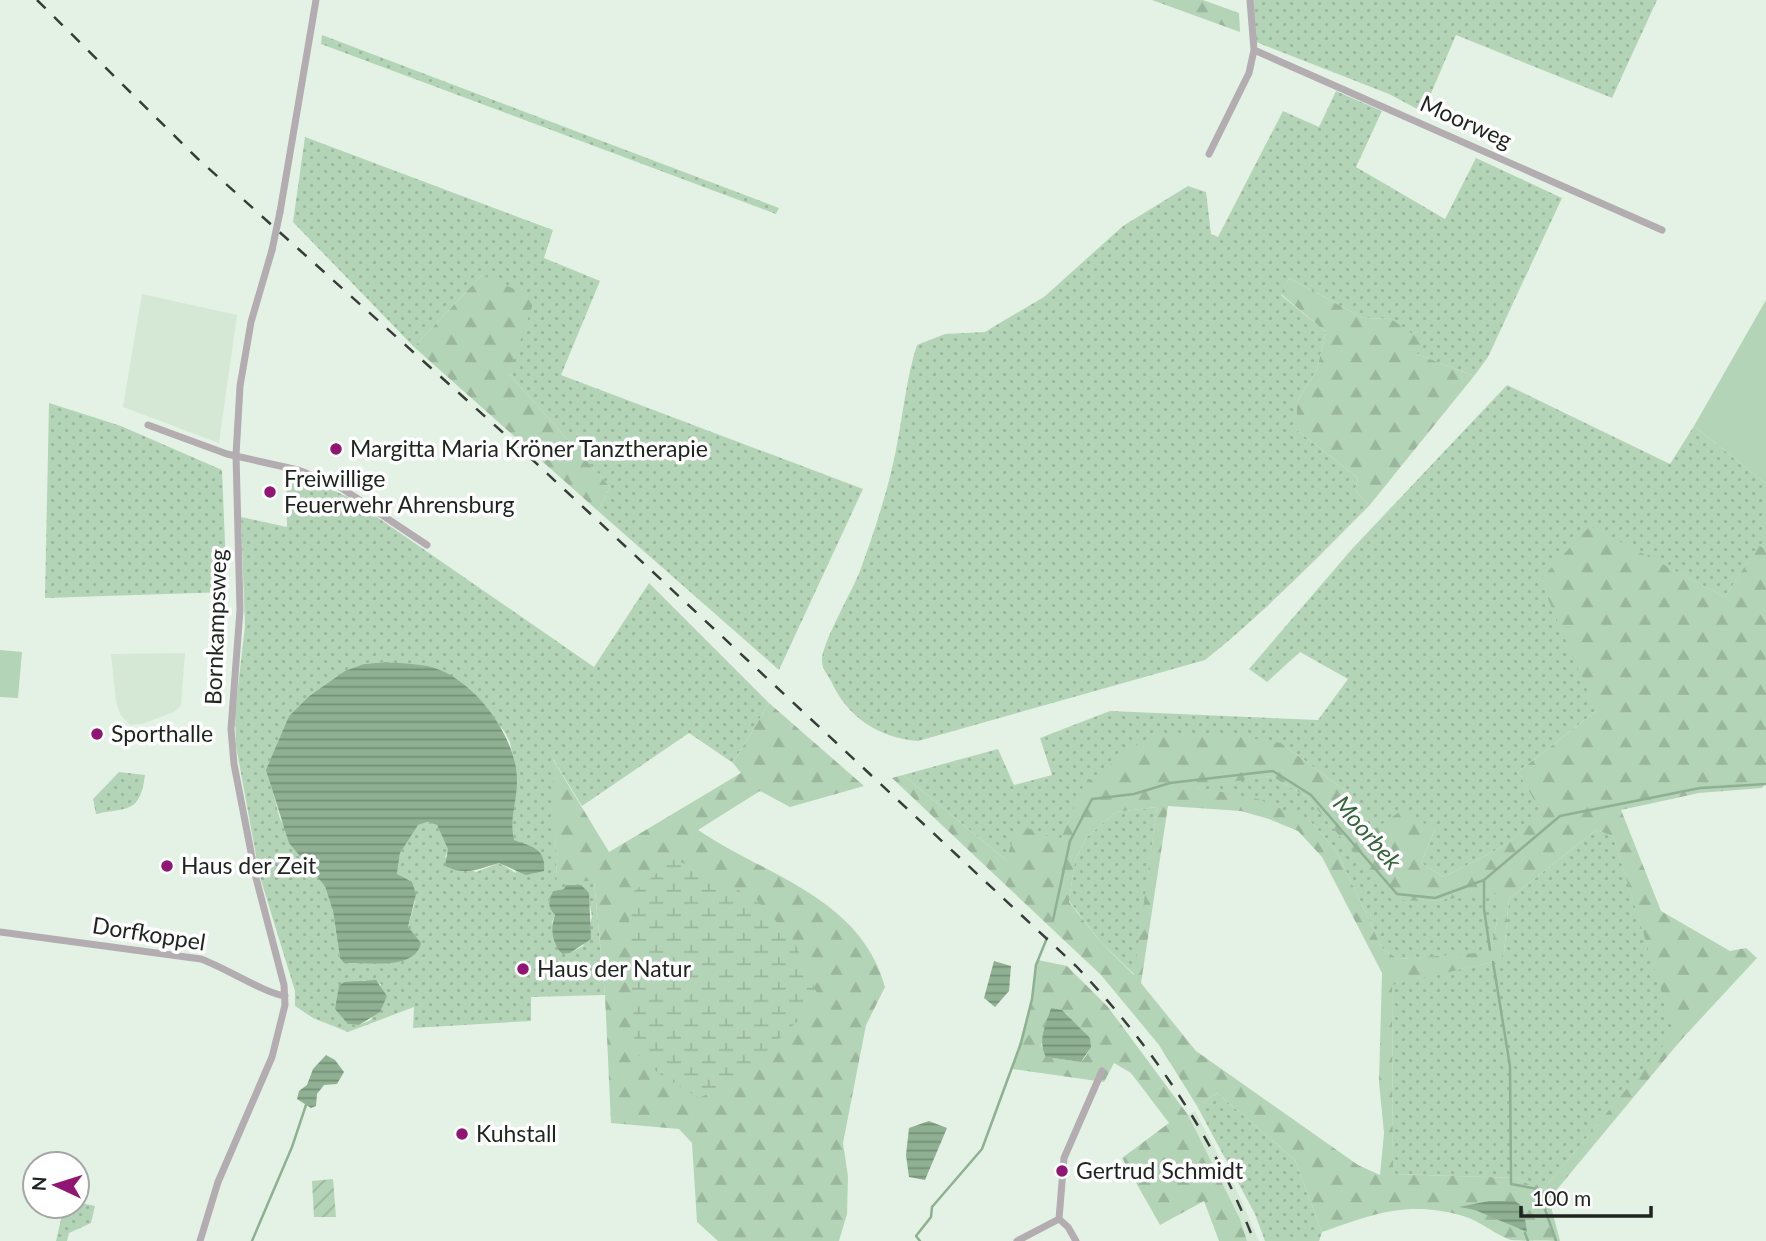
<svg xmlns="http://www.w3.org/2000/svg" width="1766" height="1241" viewBox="0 0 1766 1241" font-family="Lato,sans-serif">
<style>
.built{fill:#d4e8d5}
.grass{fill:url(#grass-dots);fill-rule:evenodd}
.forest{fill:url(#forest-firs);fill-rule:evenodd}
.wetland{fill:url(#wetland-marsh)}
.garden{fill:url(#garden-furrows)}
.pitch{fill:#b4d4b7}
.water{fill:url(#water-rules)}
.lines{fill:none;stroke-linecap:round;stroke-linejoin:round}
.stream{stroke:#8fb092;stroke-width:2.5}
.minor{stroke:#b3acb0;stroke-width:7}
.rail{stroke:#363c37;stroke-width:2.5;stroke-dasharray:12 12;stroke-linecap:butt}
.minor-bridge{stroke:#b3acb0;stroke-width:7}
.poi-dot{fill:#911673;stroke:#fff;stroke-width:2.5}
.labels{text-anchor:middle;stroke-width:7;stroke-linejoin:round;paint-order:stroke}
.street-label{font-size:23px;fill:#1f2420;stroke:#fff}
.poi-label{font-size:23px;fill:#1f2420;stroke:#fff;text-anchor:start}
.water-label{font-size:24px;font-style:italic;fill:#34653b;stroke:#fff}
</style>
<defs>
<pattern id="grass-dots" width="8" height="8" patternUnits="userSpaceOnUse" patternTransform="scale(1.75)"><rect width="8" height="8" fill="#b4d4b7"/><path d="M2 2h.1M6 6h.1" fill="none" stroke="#9ab69d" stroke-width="1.8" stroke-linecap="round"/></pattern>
<pattern id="forest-firs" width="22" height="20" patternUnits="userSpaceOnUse" patternTransform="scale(1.75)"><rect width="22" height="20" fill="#b4d4b7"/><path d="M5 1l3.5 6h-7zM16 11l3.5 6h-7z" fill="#9ab69d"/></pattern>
<pattern id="wetland-marsh" width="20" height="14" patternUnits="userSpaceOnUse" patternTransform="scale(1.75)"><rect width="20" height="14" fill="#b4d4b7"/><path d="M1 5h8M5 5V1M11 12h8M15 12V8" fill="none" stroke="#9ab69d"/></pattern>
<pattern id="garden-furrows" width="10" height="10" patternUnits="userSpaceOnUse" patternTransform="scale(1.75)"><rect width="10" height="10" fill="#b4d4b7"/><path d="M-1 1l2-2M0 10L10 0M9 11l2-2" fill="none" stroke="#9ab69d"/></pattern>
<pattern id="water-rules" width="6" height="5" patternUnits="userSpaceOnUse" patternTransform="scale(1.75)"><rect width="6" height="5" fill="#8fb092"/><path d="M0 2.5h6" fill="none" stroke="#748f77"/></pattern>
</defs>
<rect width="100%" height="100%" fill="#e4f2e5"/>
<path class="built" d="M142 294 237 315 219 443 123 407Z
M185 653 181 705 174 712 142 724 130 725 120 714 116 701 111 654Z
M1195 1111 1239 1195 1259 1241H1247L1240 1219 1188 1115Z"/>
<path class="grass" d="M1253 0H1657L1612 98 1456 35 1423 112 1389 94 1256 42Z
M322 35 779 208 776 214 321 44Z
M1336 91 1382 111 1356 167 1445 219 1476 158 1562 198 1488 357 1474 376 1417 354 1391 319 1363 318 1289 278 1281 295 1326 332 1317 369 1297 402V430L1358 478 1355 490 1369 506C1316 559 1264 613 1205 660L918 741C879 738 847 717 831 681 828 676 822 668 822 662 820 645 854 589 861 568 875 530 888 490 896 450 903 415 906 379 917 345L945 334 985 332 1003 321 1044 297 1123 226 1188 186 1206 192 1211 234 1218 237 1283 111 1319 127Z
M305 137 553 230 544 258 600 281 561 375 863 489 779 670 598 511 610 487 509 374 482 275 414 347 293 222Z
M1507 385 1670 464 1694 426 1766 484V548L1758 547 1725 597 1590 527 1596 711 1518 772 1544 815 1500 848 1444 877 1421 863 1435 829 1373 830 1347 792 1281 743 1085 784 1060 841 1006 860 903 775 998 749 1014 785 1052 775 1040 738 1110 711 1318 720 1348 679 1300 652 1267 682 1249 669 1352 549Z
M49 403 121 426 222 470 227 592 45 598Z
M286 469 348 497 594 667 649 583 769 703 733 763 689 733 582 806 553 759 557 881H594L605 995 531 997V1021L413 1028 414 1007 348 1032 313 1018 295 1006V991L260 877 236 746 235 713 245 626 241 517 287 527ZM386 662 440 670 475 696 504 731 510 742 517 781 510 825 516 873 499 863 476 872 445 857 449 849 437 825 427 822 417 825 400 853 397 874 415 901 408 927 412 934 340 958 333 911 325 885 280 819 267 770 289 716 308 697 364 664ZM564 889 590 905 592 917 583 946 570 953 561 954 552 922 555 915C547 907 548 901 553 891ZM363 980 381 984 371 1020 359 1025 348 1024Z
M119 772 145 775C140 814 128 807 96 814L93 799Z
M1271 776 1307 797 1350 848 1431 901 1498 892V917L1490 953 1398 959 1382 948 1337 852 1310 821 1193 786Z
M1157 807 1135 975 1100 941 1069 901 1075 860 1087 837 1116 812Z
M1596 830 1613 836 1675 1032 1542 1191 1517 1178 1393 1174 1392 984 1493 962 1504 953 1509 899Z
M1217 1093 1295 1160 1322 1232 1319 1241H1265L1255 1214 1197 1106Z
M77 1202 95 1206 91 1223 69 1233 67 1241H56L62 1215 72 1206H77Z"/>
<path class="forest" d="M1152 0H1203L1239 13 1240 32Z
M482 275 535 298 509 374 610 487 598 511 414 347Z
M1289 278 1363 318 1391 319 1424 342 1417 354 1474 376 1369 506 1355 490 1358 478 1297 430V402L1317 369 1326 332 1281 294Z
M1590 526 1725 597 1758 546 1766 548V782L1762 788 1699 793 1621 810 1661 911 1730 951 1746 948 1757 958 1681 1040 1549 1199 1560 1241C1546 1241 1525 1241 1511 1240 1495 1235 1481 1221 1463 1216 1409 1200 1373 1214 1322 1232L1295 1160 1217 1093 1197 1106 1159 1045 1101 975 892 778 903 775 1006 860 1018 824 1060 841 1084 784 1141 742 1165 734 1219 733 1281 743 1347 792 1373 830 1401 811 1435 829 1421 863 1444 877 1500 848 1543 815 1518 772 1596 711 1540 580ZM1271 776 1307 797 1393 900 1431 901 1498 893V917L1490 952 1398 959 1382 948 1337 852 1310 821 1258 799 1196 787ZM1168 806 1241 811 1269 819 1298 831 1322 857 1382 973 1379 1082 1384 1133 1380 1175 1358 1165 1196 1051 1141 983ZM1157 807 1134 975 1100 941 1069 902 1075 860 1087 837 1116 812ZM1596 830 1613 836 1674 1032 1542 1191 1517 1178 1393 1174 1392 985 1493 962 1497 964 1504 953 1509 899Z
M769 703 864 786 790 807 760 791 698 830C766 876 860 897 885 987L866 1025 843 1143 848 1176 847 1214 839 1241H718L697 1222 692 1143 679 1129 611 1123 605 995 594 881 557 882 552 758 609 852 741 773 733 763Z
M1038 960 1067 966 1108 1007 1188 1115 1240 1219 1247 1241H1219L1204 1201 1160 1225 1122 1158 1169 1123 1131 1073 1114 1063 1104 1082 1012 1069 1032 999ZM1066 1013C1079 1030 1102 1041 1081 1062L1047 1057 1041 1045Z"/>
<path class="wetland" d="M675 859 756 899 794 941 820 1000 734 1082 699 1098 658 1073 635 1052 628 896Z"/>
<path class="garden" d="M333 1179 336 1217H314L312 1181Z"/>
<path class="pitch" d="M1766 300V484L1694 426Z
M0 650 22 652 18 698 0 697Z"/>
<path class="water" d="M386 662C403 664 424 663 440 670 479 686 517 739 517 781 517 802 509 819 514 840 532 847 546 848 544 871L526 875 499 863C478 869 466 876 445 866L448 849 437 825 427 822 418 825 400 853 397 874 412 882 416 894 408 927 421 943C415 971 367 962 344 963L340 958 333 911 325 886 289 843 266 770 289 716 308 697 345 671 364 664Z
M566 885H581L589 893 591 939 570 953 562 954C552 943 550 928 555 915 547 907 548 901 553 891L564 889Z
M994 961 1011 966 1009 991 995 1007 984 998Z
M376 980 387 996 380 1012 359 1025 348 1024 335 1009 339 986 344 982Z
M1051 1008 1062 1010 1090 1038 1091 1047 1081 1062 1046 1057C1037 1041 1046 1025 1051 1008Z
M326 1055 335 1060 344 1072 337 1084 324 1085 317 1094 316 1106 311 1108 297 1099 299 1091 307 1085 313 1069Z
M929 1121 947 1128 925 1180 909 1177 906 1155 909 1128Z
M1489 1201H1515L1523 1207 1527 1232 1475 1210 1459 1207Z"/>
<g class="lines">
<path class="stream" d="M1484 881V909L1490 950
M1053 920 1070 841 1092 799 1134 794 1170 783 1273 771 1311 795 1397 894 1435 898 1484 880 1560 816 1700 788 1766 784
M1493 962 1510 1066 1511 1184 1538 1189 1556 1241
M1525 1233 1528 1241
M252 1241 292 1147 306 1105
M920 1241 916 1236 931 1217 932 1207 982 1149 1021 1043 1032 999 1036 965 1047 938"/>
<path class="minor" d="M1254 50 1662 230
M1209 154 1249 73 1254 50 1250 0
M280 212 316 0
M148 425 227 454 298 470 337 485 427 545
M0 932 201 959C226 968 264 993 285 996
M1059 1219 1064 1158 1102 1071
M1059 1219 1068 1227 1076 1241
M200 1241 218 1182 272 1057 285 1005 284 985 256 878 234 764 231 729 240 610 236 455 240 386 251 322 272 250
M1017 1241 1059 1219"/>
<path class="rail" d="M37 0 197 158 509 438 1076 966C1152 1046 1214 1137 1254 1241"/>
<path class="minor-bridge" d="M272 250 280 212"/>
</g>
<g class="poi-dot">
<circle cx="336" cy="449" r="7"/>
<circle cx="270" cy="492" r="7"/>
<circle cx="97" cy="734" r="7"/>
<circle cx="167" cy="866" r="7"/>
<circle cx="523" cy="969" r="7"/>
<circle cx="462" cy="1134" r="7"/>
<circle cx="1062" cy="1171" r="7"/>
</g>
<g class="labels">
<g class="street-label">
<text transform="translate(1466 122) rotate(24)" y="8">Moorweg</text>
<text transform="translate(216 627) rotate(-88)" y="8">Bornkampsweg</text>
<text transform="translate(149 934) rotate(9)" y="8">Dorfkoppel</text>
</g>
<g class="poi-label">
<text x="350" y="457">Margitta Maria Kröner Tanztherapie</text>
<text x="284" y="487">Freiwillige<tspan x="284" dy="26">Feuerwehr Ahrensburg</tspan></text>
<text x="111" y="742">Sporthalle</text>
<text x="181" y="874">Haus der Zeit</text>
<text x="537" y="977">Haus der Natur</text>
<text x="476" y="1142">Kuhstall</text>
<text x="1076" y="1179">Gertrud Schmidt</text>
</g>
<g class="water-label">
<text transform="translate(1367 833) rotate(49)" y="8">Moorbek</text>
</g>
</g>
<g transform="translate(56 1185) rotate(274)"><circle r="33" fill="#ffffff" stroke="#a5a7a6" stroke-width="2"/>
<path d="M0-5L12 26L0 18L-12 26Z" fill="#911673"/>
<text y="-10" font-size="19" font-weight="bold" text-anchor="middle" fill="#1f2420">N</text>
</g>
<path d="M1521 1206v10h130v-10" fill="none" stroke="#1f2420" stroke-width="3.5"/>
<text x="1532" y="1206" font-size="21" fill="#1f2420" stroke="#ffffff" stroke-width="5" paint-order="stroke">100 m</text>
</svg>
